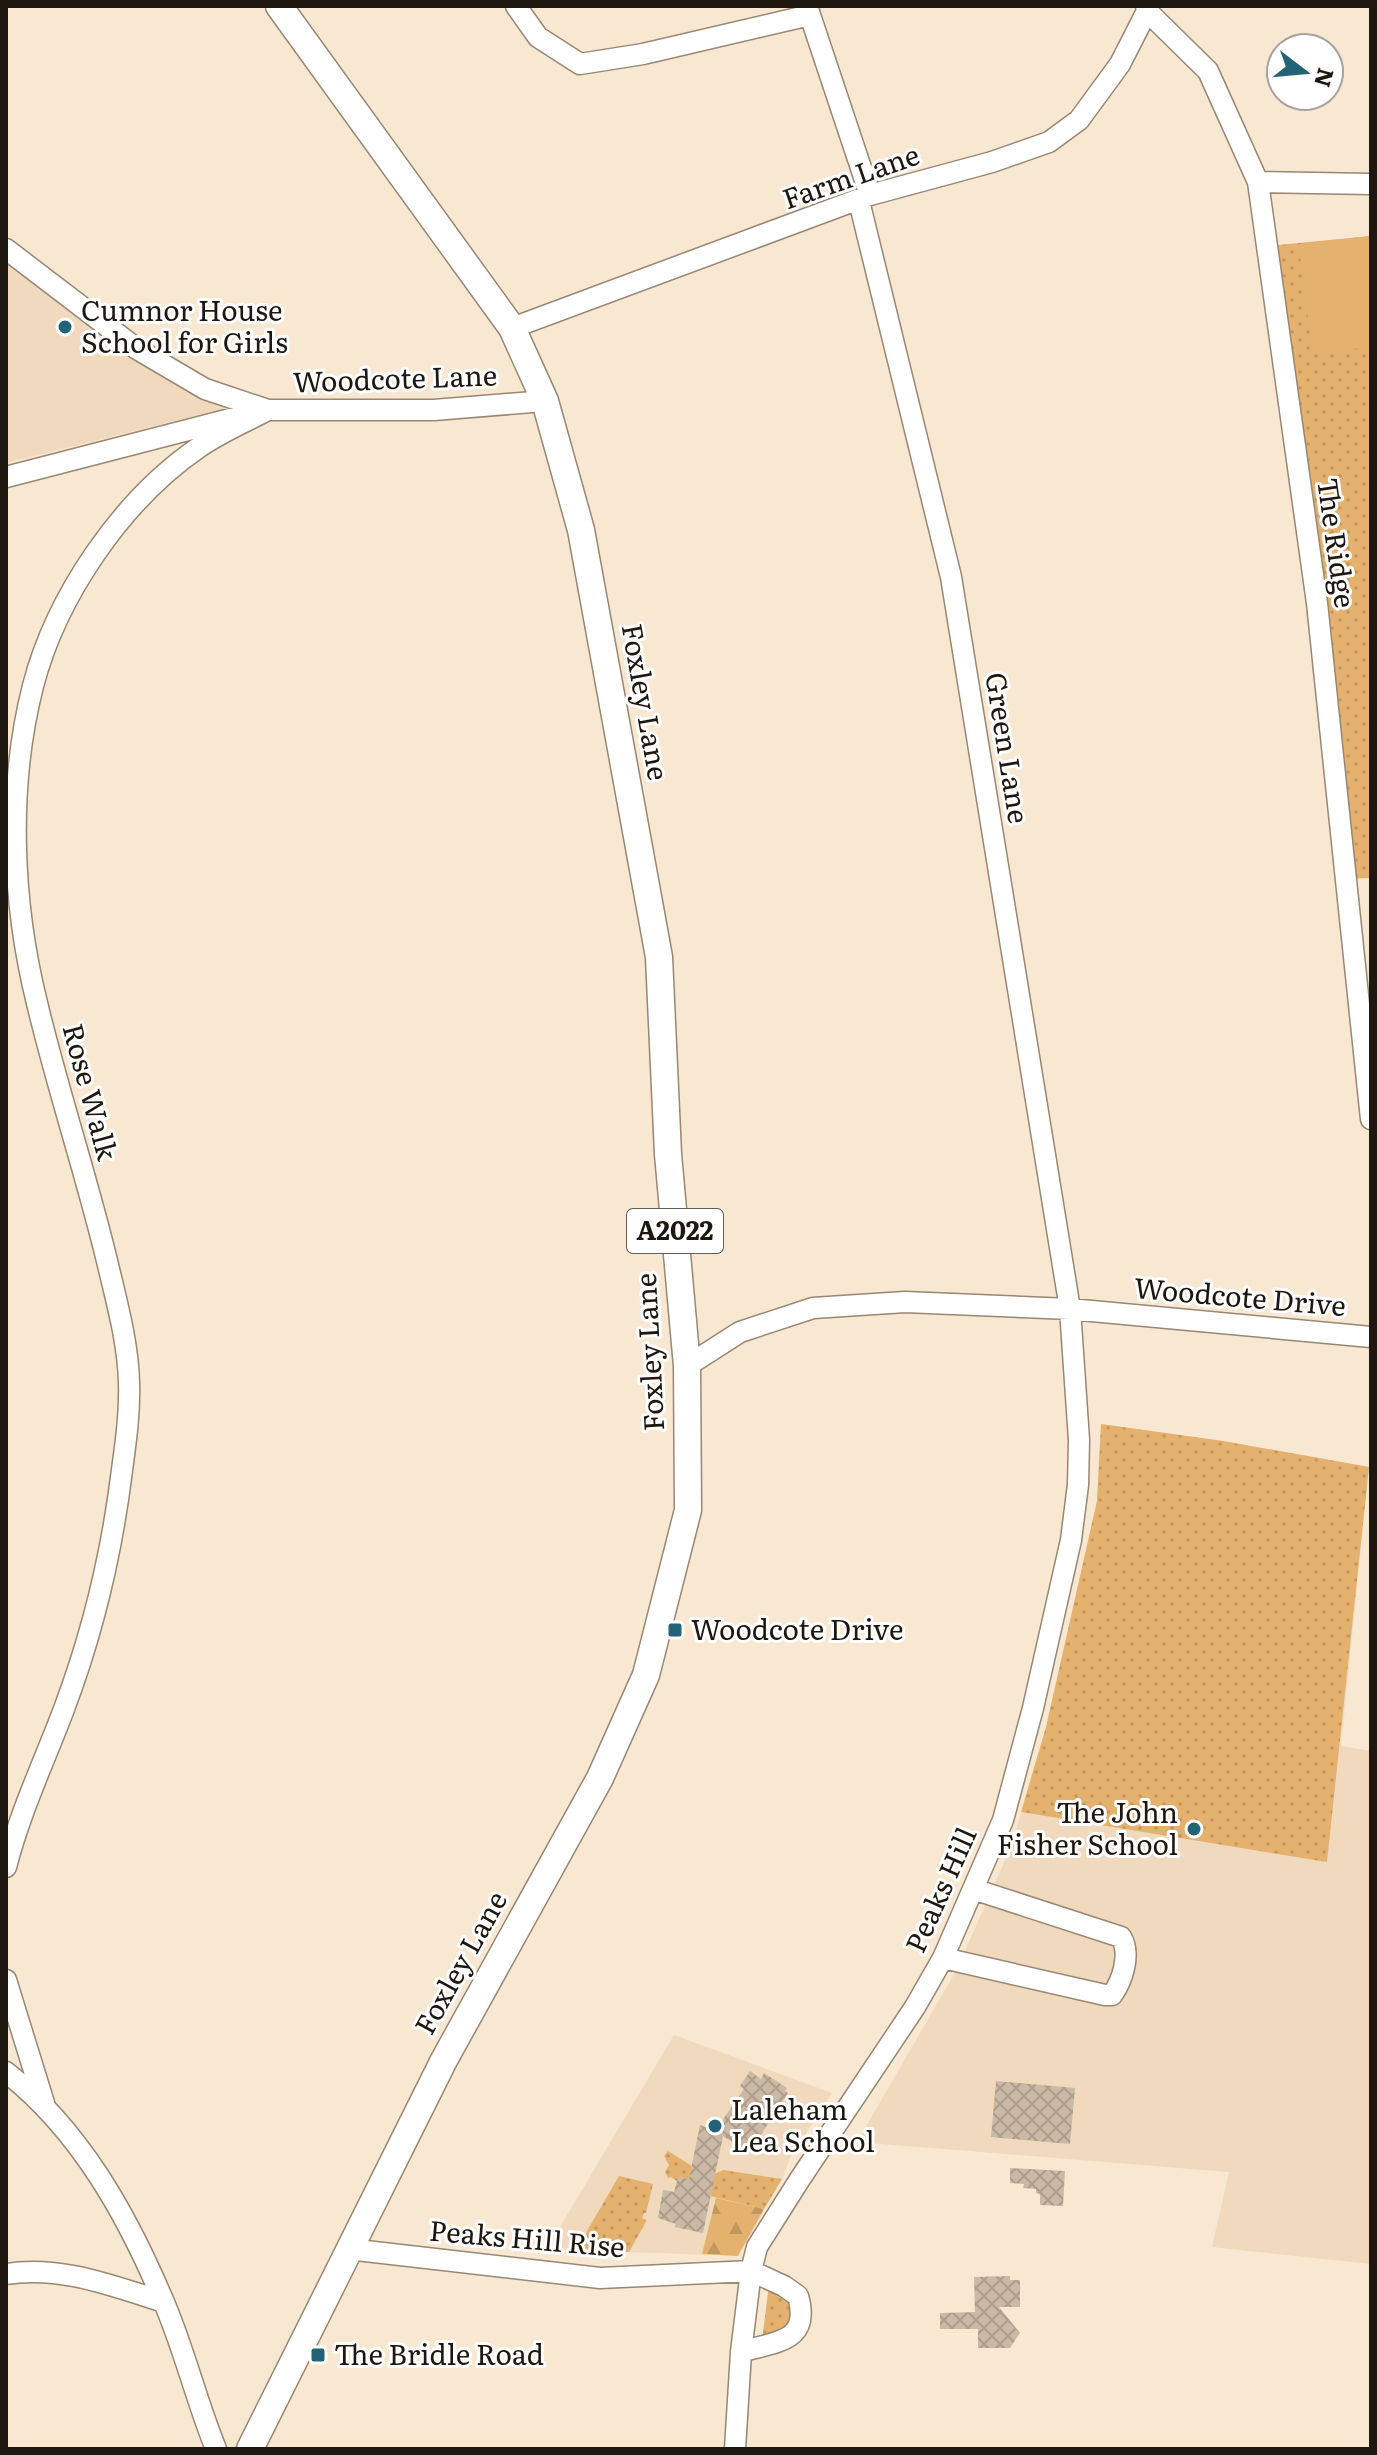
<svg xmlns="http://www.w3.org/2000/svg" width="1377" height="2455" viewBox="0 0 1377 2455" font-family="Literata,serif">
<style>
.built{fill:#f0d9bd}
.grass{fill:url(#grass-dots)}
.forest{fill:url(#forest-firs)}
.garden{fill:#e4b16e}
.building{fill:url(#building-cross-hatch)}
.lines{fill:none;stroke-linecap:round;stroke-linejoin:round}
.minor-casing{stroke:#978773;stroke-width:23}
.major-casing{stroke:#978773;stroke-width:29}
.minor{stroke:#fff;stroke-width:20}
.major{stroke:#fff;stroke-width:26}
.poi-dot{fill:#236378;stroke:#fff;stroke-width:3}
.labels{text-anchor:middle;stroke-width:6;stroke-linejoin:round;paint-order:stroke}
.shield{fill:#fff;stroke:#615d57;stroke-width:2}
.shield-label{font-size:26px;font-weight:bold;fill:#1d170f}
.street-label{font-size:28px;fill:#1d170f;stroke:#fff}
.poi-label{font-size:28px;fill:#1d170f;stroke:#fff;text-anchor:start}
</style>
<defs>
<pattern id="grass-dots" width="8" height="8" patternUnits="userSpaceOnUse" patternTransform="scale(2)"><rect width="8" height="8" fill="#e4b16e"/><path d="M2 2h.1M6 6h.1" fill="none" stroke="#c3985e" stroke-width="1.8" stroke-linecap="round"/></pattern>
<pattern id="forest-firs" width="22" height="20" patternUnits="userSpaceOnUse" patternTransform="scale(2)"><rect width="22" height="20" fill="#e4b16e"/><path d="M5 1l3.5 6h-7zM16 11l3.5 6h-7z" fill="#c3985e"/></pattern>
<pattern id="building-cross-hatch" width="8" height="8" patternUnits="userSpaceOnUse" patternTransform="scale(2)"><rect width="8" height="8" fill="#cab9a4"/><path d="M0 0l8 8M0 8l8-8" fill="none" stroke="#ad9e8c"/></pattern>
</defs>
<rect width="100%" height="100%" fill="#f8e7d1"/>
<path class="built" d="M6 250 242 404 6 463Z
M1101 1424 1223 1441 1369 1467 1341 1746 1371 1751V2264L1212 2247 1229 2172 857 2142 956 1971 1011 1847 1047 1725 1097 1501Z
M674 2035 832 2093 790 2158 782 2179 738 2256 547 2249Z"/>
<path class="grass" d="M1371 236V878L1344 879 1267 246Z
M1101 1424 1223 1441 1369 1467 1327 1862 1021 1812 1046 1727 1097 1501Z
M668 2151 692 2166 689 2179 678 2177 677 2181 671 2177 668 2178 665 2172 669 2165 664 2156Z
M723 2170 782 2179 764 2209 710 2196 715 2174Z
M619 2176 653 2184 646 2213H644L642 2218 647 2220 629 2252 576 2250Z
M769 2284 788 2292 793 2320 782 2331 762 2341Z"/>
<path class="forest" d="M716 2198 764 2209 738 2256 702 2254Z"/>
<path class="garden" d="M1371 236V347L1312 354 1299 244Z"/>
<path class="building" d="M750 2071 761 2079 764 2073 787 2088 785 2091 788 2093 749 2153 723 2136 703 2233 675 2227 676 2224 658 2218 663 2190 674 2192 678 2177 689 2179 700 2125 715 2131 744 2089 740 2086Z
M996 2081 1075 2088 1070 2144 991 2137Z
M1010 2168 1065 2171 1063 2206 1040 2205V2194L1036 2193V2189L1023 2188 1024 2184 1010 2183Z
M1010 2276V2280H1020V2307H999L1020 2333 1010 2348H978V2329H940V2313L975 2312 974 2277Z"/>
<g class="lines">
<defs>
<path id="minor" d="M516 6 538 37 580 64 643 54 810 15
M807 6 870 195
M1147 11 1208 71 1258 182 1317 603 1371 1119
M1258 182 1371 184
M6 249 137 349 205 389 268 410H434L545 401
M512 328 870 195 992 162 1049 142 1079 120 1120 64 1147 11 1146 6
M6 477 242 416
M687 1366 740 1332 813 1308 905 1302 1070 1309 1371 1337
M6 1867C20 1812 44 1762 64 1709 93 1632 112 1552 122 1470 126 1441 130 1412 129 1382 128 1343 117 1303 108 1265 87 1177 58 1091 37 1003 12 902 7 788 33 686 56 597 121 501 198 448 219 433 245 422 268 410
M943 1958 1105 1995H1112C1123 1980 1131 1953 1121 1937L973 1889
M6 1980 44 2103
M6 2072C80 2130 127 2215 163 2300 184 2348 196 2400 216 2449
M348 2249 600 2278 751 2271 784 2286 798 2296C811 2342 777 2341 741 2352
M6 2274C60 2265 113 2286 164 2302
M735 2449 741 2352 751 2271 757 2247 800 2179 915 2007 943 1958 1003 1820 1033 1708 1071 1540 1078 1485 1079 1440 1070 1309 951 577 859 201"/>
<path id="major" d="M250 2449 444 2060 600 1778 646 1675 688 1510 687 1366 668 1154 659 957 581 530 545 401 512 328 279 6"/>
</defs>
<use href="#minor" class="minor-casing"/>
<use href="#major" class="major-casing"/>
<use href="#minor" class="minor"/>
<use href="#major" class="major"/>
</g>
<g class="poi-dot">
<circle cx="65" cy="327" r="8"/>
<rect x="667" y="1622" width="16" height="16" rx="4"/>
<circle cx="1194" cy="1829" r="8"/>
<circle cx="715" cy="2126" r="8"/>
<rect x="310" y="2347" width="16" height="16" rx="4"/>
</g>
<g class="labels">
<rect class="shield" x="627" y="1209" width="96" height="44" rx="6"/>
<g class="shield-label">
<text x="675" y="1240">A2022</text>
</g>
<g class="street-label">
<text transform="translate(851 177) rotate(-19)" y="10">Farm Lane</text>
<text transform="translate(395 379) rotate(-2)" y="10">Woodcote Lane</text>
<text transform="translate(1336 543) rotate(82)" y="10">The Ridge</text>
<text transform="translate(645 702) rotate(80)" y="10">Foxley Lane</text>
<text transform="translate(1007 748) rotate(81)" y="10">Green Lane</text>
<text transform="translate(90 1092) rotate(75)" y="10">Rose Walk</text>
<text transform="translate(1240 1297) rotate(5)" y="10">Woodcote Drive</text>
<text transform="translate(650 1352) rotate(-93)" y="10">Foxley Lane</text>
<text transform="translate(941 1890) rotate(-66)" y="10">Peaks Hill</text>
<text transform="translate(461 1963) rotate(-61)" y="10">Foxley Lane</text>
<text transform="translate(527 2239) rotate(5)" y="10">Peaks Hill Rise</text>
</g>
<g class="poi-label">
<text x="81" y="321">Cumnor House<tspan x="81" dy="32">School for Girls</tspan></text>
<text x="691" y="1640">Woodcote Drive</text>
<text x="1178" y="1823" text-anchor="end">The John<tspan x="1178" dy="32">Fisher School</tspan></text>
<text x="731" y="2120">Laleham<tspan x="731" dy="32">Lea School</tspan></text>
<text x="334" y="2365">The Bridle Road</text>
</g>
</g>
<rect width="1377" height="2455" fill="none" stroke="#1d170f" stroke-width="16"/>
<g transform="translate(1305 72) rotate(106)"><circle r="38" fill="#ffffff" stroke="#a5a29f" stroke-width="2"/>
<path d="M0-6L14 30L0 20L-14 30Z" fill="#236378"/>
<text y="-12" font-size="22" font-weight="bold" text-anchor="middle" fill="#1d170f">N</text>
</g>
</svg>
